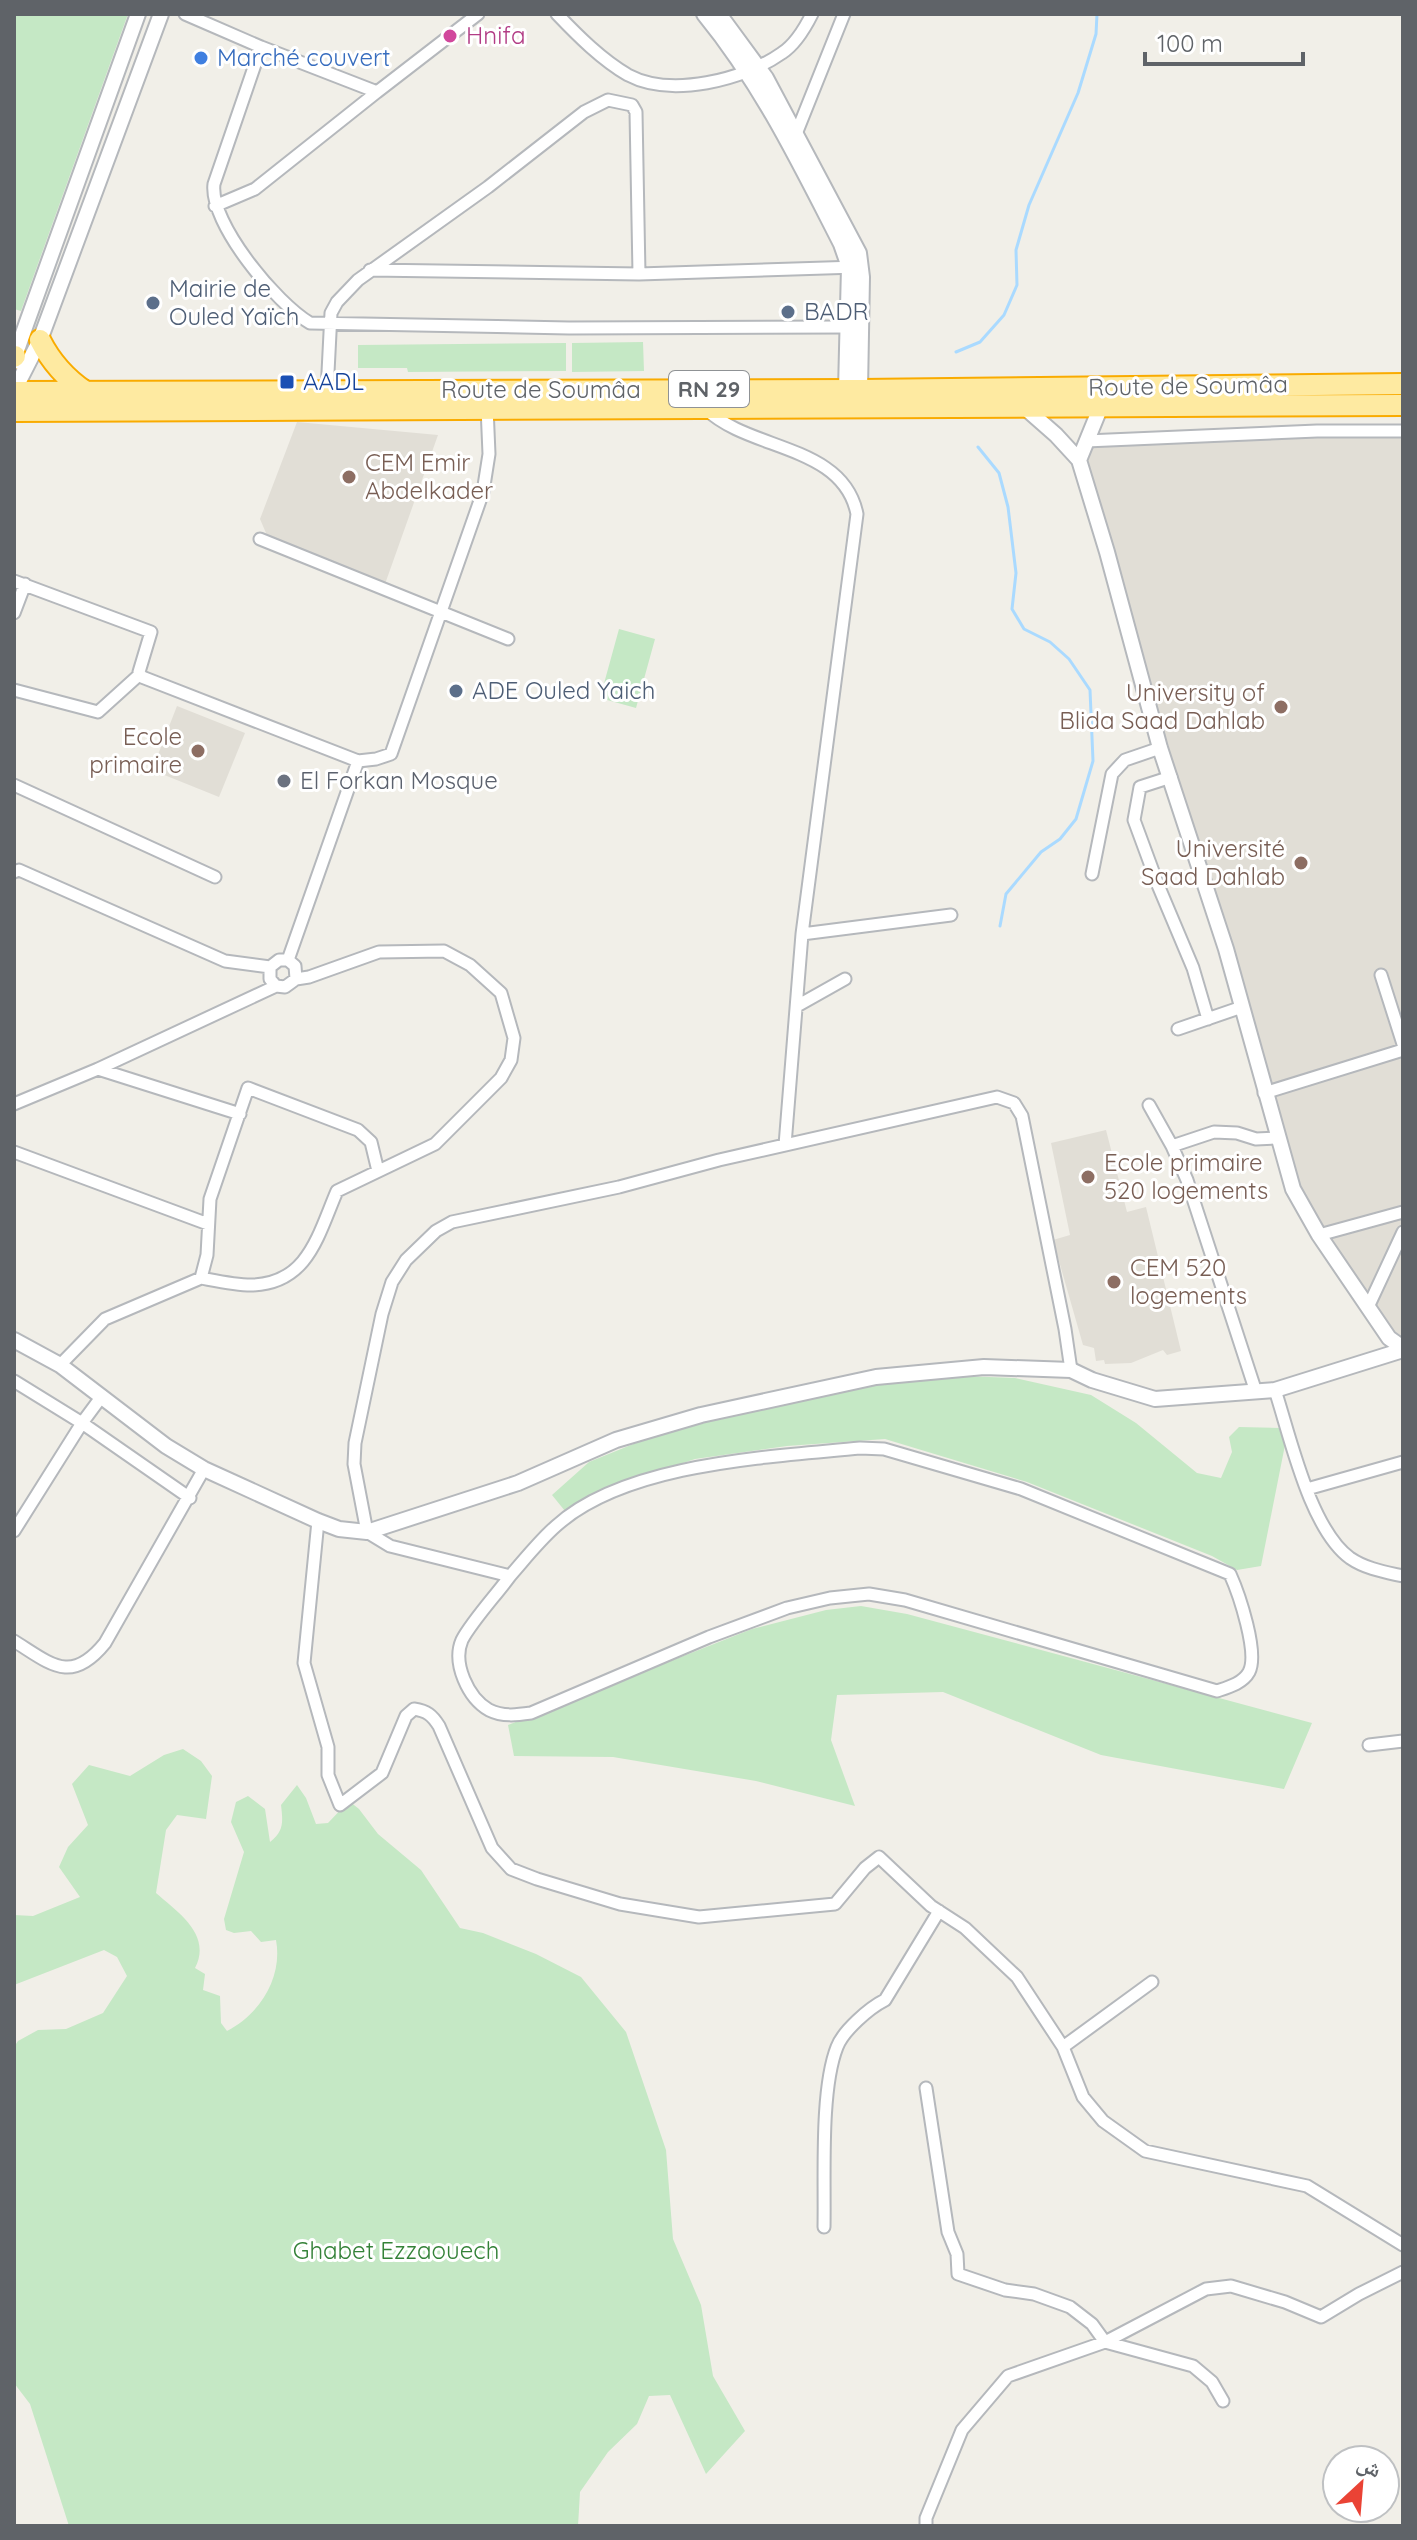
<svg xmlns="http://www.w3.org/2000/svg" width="1417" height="2540" viewBox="0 0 1417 2540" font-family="Quicksand,'Noto Naskh Arabic',sans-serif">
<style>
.education{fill:#e1ded6}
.green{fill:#c5e8c5}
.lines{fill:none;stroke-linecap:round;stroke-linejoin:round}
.stream{stroke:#aadaff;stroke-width:3}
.minor-casing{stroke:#b5b8bc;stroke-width:15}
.tertiary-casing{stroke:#b5b8bc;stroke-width:18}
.trunk-casing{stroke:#f9ab00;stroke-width:24}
.minor{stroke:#fff;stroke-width:11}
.tertiary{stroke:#fff;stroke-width:14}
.trunk{stroke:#feeaa1;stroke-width:20}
.hotel-dot{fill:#d1479c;stroke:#fff;stroke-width:3}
.shop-dot{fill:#3f7fe0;stroke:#fff;stroke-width:3}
.service-dot{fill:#5c6f8a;stroke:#fff;stroke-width:3}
.transit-dot{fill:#1a4fb4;stroke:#fff;stroke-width:3}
.education-dot{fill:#8d6e63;stroke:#fff;stroke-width:3}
.worship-dot{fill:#6b7280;stroke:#fff;stroke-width:3}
.labels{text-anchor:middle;stroke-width:6;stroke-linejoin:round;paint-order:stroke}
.shield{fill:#fff;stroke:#8f9295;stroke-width:2}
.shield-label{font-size:22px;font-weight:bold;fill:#5f6368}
.hotel-label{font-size:24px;fill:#b23c85;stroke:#fff;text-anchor:start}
.shop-label{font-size:24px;fill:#366cbe;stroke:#fff;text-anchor:start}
.service-label{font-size:24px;fill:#4e5e75;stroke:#fff;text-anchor:start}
.transit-label{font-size:24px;fill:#164399;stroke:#fff;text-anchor:start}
.street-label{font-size:24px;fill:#5f6368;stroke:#fff}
.education-label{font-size:24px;fill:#785e54;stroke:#fff;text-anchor:start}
.worship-label{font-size:24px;fill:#5b616d;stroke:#fff;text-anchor:start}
.park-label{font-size:24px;fill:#348238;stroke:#fff}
</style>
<rect width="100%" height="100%" fill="#f1efe8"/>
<path class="education" d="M297 422 438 435 385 584 269 540 260 519Z
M1403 431V1348L1293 1189 1079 461 1086 441Z
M177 706 245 733 219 797 152 770Z
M1106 1130 1127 1212 1146 1207 1181 1351 1167 1355 1163 1350 1131 1363 1105 1364 1104 1360 1096 1361 1094 1348 1083 1345 1053 1240 1070 1235 1051 1143Z"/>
<path class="green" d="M14 14H128L21 311 14 309Z
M643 342 644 371 572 372V343Z
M566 343V371L408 372 407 368H358V345Z
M619 629 655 639 636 708 600 698Z
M963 1376 1015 1378 1091 1395 1136 1423 1197 1473 1221 1478 1232 1452 1229 1437 1239 1427 1280 1428 1285 1445 1261 1566 1237 1570 1212 1556 1027 1482 885 1439 787 1446 695 1459 597 1492 565 1511 552 1495 589 1462 663 1432 734 1411 897 1381Z
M861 1606 907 1614 1312 1723 1284 1789 1101 1755 943 1692 837 1695 831 1740 855 1806 756 1781 613 1757 514 1756 508 1725 752 1629 826 1610Z
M183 1749 201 1761 212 1776 206 1819 177 1815 166 1830 156 1893C179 1913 212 1935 195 1968L205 1974 203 1990 220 1996 221 2023 227 2031C260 2014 283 1977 276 1940L261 1942 251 1931 234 1933 226 1930 224 1919 244 1852 231 1822 236 1802 248 1796 265 1809 270 1842C284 1831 283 1822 281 1805L297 1785 306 1798 316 1824 328 1823 349 1801 359 1809 378 1834 421 1870 460 1928 483 1933 536 1954 581 1977 626 2032 666 2150 673 2239 701 2305 713 2376 745 2431 706 2474 670 2395 649 2396 637 2424 608 2452 580 2492 578 2526H69L30 2404 14 2383V2047L18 2041 38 2030 66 2029 103 2013 127 1976 117 1957 104 1950 14 1985V1915L33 1916 80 1897 59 1867 68 1847 88 1825 72 1784 89 1765 130 1776 164 1755Z"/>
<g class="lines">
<path class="stream" d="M956 352 980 342 1004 315 1017 285 1016 250 1029 205 1078 93 1096 34 1097 14
M978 447 999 473 1008 507 1016 573 1012 609 1024 629 1050 642 1069 659 1090 690 1093 761 1076 819 1060 839 1041 852 1006 894 1000 926"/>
<defs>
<path id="minor" d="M185 14 261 47 377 92 478 14
M557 14C578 36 602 60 628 75 671 98 744 80 782 53 796 44 805 28 812 14
M261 47 214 184C209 223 277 304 310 323L569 328 849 327
M796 134 844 14
M215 206 255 189 377 92
M370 270 639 274 857 267
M327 392 331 313 337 302 358 280 488 187 584 112 608 100 632 105 636 112 639 274
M706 409C749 451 843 444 857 514L802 934 785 1145
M1086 441 1317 431H1403
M260 539 508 639
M14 581 151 632 139 672 142 677 358 761 376 759 391 754 483 492 489 454 487 407
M14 613 25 584
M14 690 98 712 139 675
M1171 777 1140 787 1134 820 1158 885 1193 968 1208 1019
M14 785 215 877
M14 872 19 870 225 961 270 967 279 960H288L295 966 296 979 285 987 276 986 270 979V967
M1092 874 1112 774 1125 760 1160 748
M802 934 951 915
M288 960 358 761
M1381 975 1403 1044
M797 1006 845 979
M1178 1029 1242 1007
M98 1069 240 1114
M1264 1093 1403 1050
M14 1104 98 1069 276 986
M1149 1105 1172 1146 1187 1180 1256 1392
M1172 1146 1214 1132 1237 1133 1256 1139 1278 1138
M14 1152 208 1224
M1319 1235 1403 1212
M201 1278C217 1281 235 1285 251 1285 308 1284 318 1235 337 1191L435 1144 501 1078 511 1060 514 1038 501 993 470 965 444 951 379 952 309 977 296 979
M1369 1305 1403 1232
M60 1365 105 1319 201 1278 207 1255 210 1199 248 1088 358 1130 371 1142 378 1171
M14 1381 82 1423 190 1498
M1275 1390C1290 1436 1310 1529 1350 1558 1366 1569 1385 1572 1403 1576
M1307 1489 1403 1462
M318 1521 304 1663 328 1747V1775L340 1805 382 1773 406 1716 414 1709C427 1711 432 1715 439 1726L492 1848 511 1869 537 1879 620 1904 699 1917 835 1904 865 1868 879 1857 931 1906 965 1928 1017 1977 1063 2047 1083 2097 1103 2121 1145 2151 1307 2186 1403 2245
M14 1531 82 1423 102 1396
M510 1576C525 1559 539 1541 556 1526 625 1463 770 1457 860 1448L884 1449 1021 1489 1230 1574C1239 1594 1259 1653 1249 1672 1243 1683 1229 1687 1217 1691L905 1600 869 1594 830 1598 787 1608 709 1637 531 1713C517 1715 503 1717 489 1710 468 1698 452 1663 462 1640 472 1621 497 1594 510 1576L390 1546 367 1532 354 1464 355 1443 382 1314 392 1282 406 1260 436 1231 452 1222 619 1187 719 1160 997 1097 1014 1103 1022 1116 1065 1329 1071 1370
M14 1641C51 1664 71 1685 105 1643L204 1469
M1369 1745 1403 1741
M1063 2047 1152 1982
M926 2088 948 2232 957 2254 958 2274 1005 2290 1034 2294 1070 2307 1092 2324 1105 2342 1193 2366 1212 2382 1223 2401
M824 2227C825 2178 820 2090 837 2047 843 2031 869 2008 885 2000L939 1911
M926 2526V2518L962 2430 1008 2376 1105 2342 1206 2289 1231 2286 1285 2302 1321 2317 1359 2294 1403 2272"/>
<path id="tertiary" d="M704 14C762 85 800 164 841 244L849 267 846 390
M719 14 766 78 859 253 862 277 860 390
M19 362 15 356 27 322 138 14
M14 391 40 340 161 14
M1023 406 1056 435 1079 460 1107 552 1160 748 1226 949 1293 1189 1319 1235 1389 1338 1403 1348
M1079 460 1101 406
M14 1340 60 1365 166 1446 204 1469 318 1521 339 1529 367 1532 518 1483 616 1440 701 1415 876 1377 984 1367 1071 1370 1092 1380 1155 1399 1275 1390 1403 1350"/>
<path id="trunk" d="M40 340C51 362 65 378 86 392
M14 357 15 356
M14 392 860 390 1403 384
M14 411 1403 405"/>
</defs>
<use href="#minor" class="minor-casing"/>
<use href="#tertiary" class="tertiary-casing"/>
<use href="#trunk" class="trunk-casing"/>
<use href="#minor" class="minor"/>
<use href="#tertiary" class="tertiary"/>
<use href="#trunk" class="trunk"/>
</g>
<circle class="hotel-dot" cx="450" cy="36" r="8"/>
<circle class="shop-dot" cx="201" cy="58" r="8"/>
<g class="service-dot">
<circle cx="153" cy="303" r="8"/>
<circle cx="788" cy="312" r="8"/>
<circle cx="456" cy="691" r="8"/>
</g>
<rect class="transit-dot" x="279" y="374" width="16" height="16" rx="4"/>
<g class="education-dot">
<circle cx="349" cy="477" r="8"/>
<circle cx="1281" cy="707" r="8"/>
<circle cx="198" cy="751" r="8"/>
<circle cx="1301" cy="863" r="8"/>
<circle cx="1088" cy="1177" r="8"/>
<circle cx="1114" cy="1282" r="8"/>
</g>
<circle class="worship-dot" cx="284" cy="781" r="8"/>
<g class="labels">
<rect class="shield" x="669" y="371" width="80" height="36" rx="6"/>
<g class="shield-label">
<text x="709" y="397">RN 29</text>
</g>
<g class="hotel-label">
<text x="466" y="44">Hnifa</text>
</g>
<g class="shop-label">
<text x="217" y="66">Marché couvert</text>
</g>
<g class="service-label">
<text x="169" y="297">Mairie de<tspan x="169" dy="28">Ouled Yaïch</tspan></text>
<text x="804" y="320">BADR</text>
<text x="472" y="699">ADE Ouled Yaich</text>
</g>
<g class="transit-label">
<text x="303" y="390">AADL</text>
</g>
<g class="street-label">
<text transform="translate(1188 386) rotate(-1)" y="8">Route de Soumâa</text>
<text x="541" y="398">Route de Soumâa</text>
</g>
<g class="education-label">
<text x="365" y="471">CEM Emir<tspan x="365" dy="28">Abdelkader</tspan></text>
<text x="1265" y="701" text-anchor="end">University of<tspan x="1265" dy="28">Blida Saad Dahlab</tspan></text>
<text x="182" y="745" text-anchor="end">Ecole<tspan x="182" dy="28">primaire</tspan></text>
<text x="1285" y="857" text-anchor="end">Université<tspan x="1285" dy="28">Saad Dahlab</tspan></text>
<text x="1104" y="1171">Ecole primaire<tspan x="1104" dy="28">520 logements</tspan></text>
<text x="1130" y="1276">CEM 520<tspan x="1130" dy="28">logements</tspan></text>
</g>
<g class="worship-label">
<text x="300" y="789">El Forkan Mosque</text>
</g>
<g class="park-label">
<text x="396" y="2259">Ghabet Ezzaouech</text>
</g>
</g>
<rect width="1417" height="2540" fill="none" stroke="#5f6368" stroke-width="32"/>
<g transform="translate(1361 2484) rotate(26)"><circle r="38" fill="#ffffff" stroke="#bfc1c3" stroke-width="2"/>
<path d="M0-6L14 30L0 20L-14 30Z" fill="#ea4335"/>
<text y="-12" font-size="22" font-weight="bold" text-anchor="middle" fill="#5f6368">ش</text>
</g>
<path d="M1145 52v12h158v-12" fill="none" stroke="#5f6368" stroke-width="4"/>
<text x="1157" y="52" font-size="24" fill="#5f6368" stroke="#ffffff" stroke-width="6" paint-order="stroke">100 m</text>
</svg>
